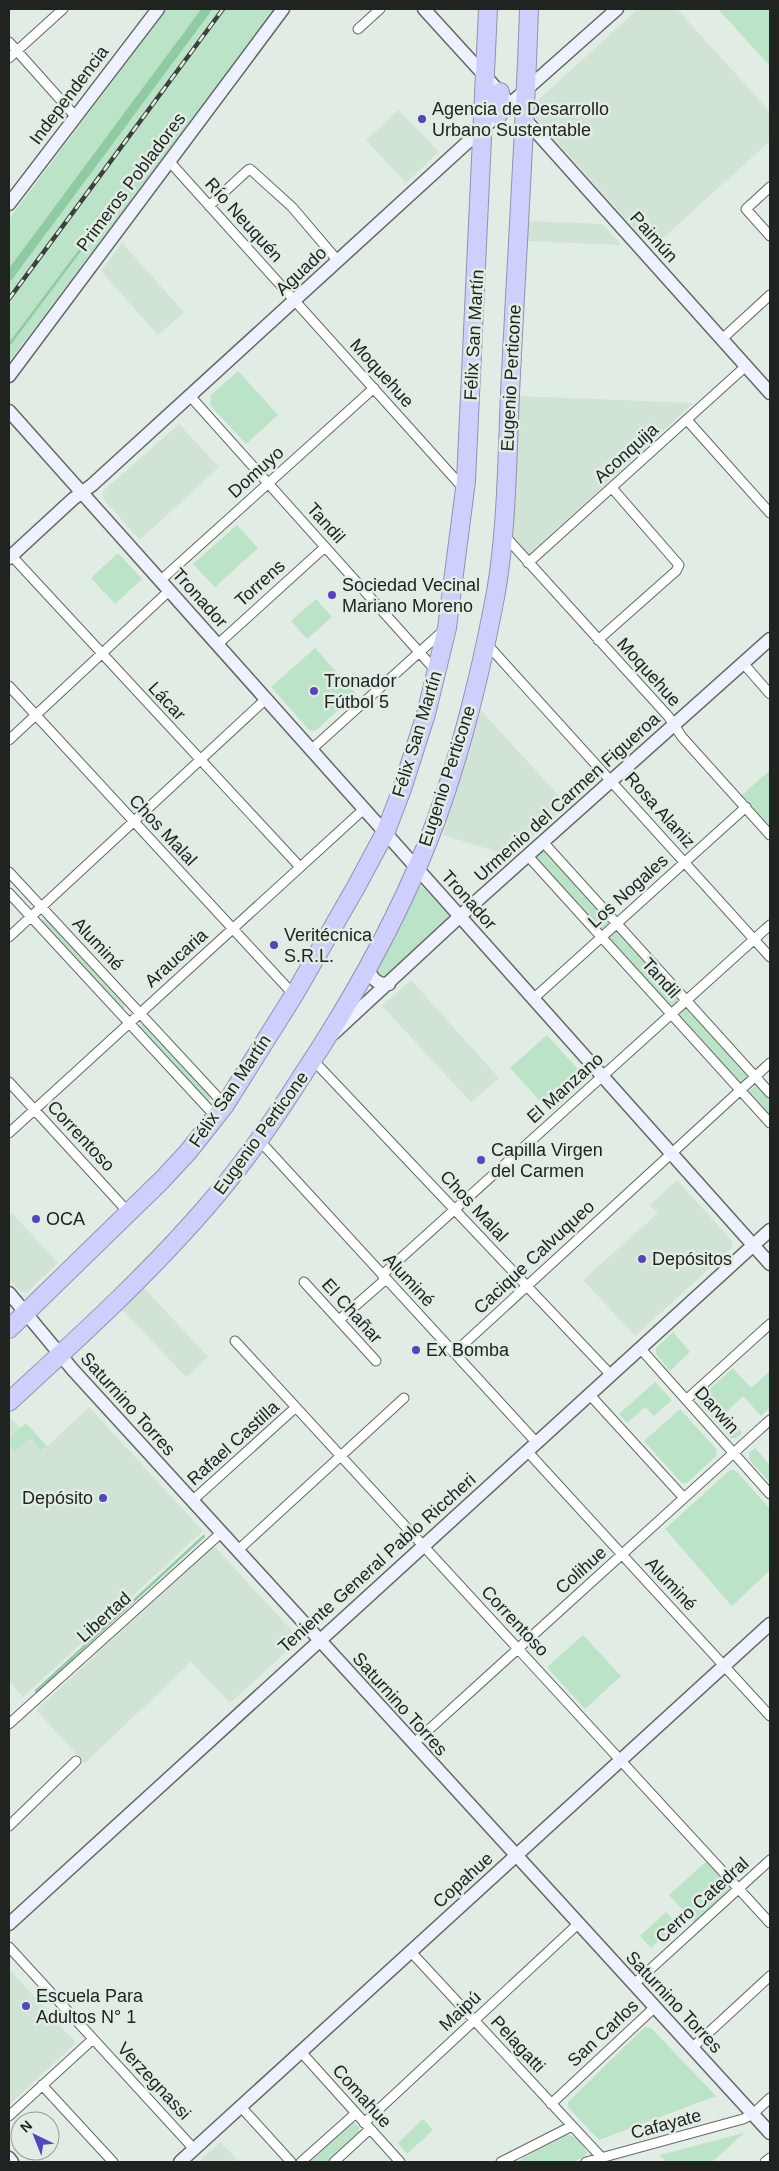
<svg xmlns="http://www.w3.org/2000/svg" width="779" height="2171" viewBox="0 0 779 2171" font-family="Arial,sans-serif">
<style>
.built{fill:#d0e3d5}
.green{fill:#bbe3c7}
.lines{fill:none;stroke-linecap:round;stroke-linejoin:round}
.stream{stroke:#8fcba2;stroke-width:2.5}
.canal{stroke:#8fcba2;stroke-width:9}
.street-casing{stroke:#606a63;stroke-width:11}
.secondary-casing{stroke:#606a63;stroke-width:15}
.highway-casing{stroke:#9193b0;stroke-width:20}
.street{stroke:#fff;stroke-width:9}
.secondary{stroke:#f0f1fe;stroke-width:12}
.highway{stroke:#cecffd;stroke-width:18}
.rail-casing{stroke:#3c413d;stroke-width:4.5}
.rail{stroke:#e1ede4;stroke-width:2.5;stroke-dasharray:8;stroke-linecap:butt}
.poi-dot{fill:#5644bc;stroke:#e1ede4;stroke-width:2}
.labels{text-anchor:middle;stroke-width:5;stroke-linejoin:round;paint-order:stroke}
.street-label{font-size:18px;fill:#202421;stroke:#e1ede4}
.poi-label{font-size:18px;fill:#202421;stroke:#e1ede4;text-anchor:start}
</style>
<rect width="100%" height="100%" fill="#e1ede4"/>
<path class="built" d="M638 9H677L770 112V141L652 248 536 119V102Z
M399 110 439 152 406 183 366 140Z
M528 221 602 224 621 245 527 241Z
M122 243 184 312 158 335 101 271Z
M519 396 693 403 529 555 511 536Z
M179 424 219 467 140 540 103 499V491Z
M479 708 567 805 511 856 443 835Z
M411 980 499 1078 471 1102 382 1006Z
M677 1180 732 1241 731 1249 635 1336 583 1280 658 1213 650 1205Z
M12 1213 58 1263 27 1292H21L9 1279V1216Z
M144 1288 208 1357 186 1377 122 1309Z
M89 1407 203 1531 23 1697 9 1681V1416L42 1451Z
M214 1546 295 1634V1644L230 1703 191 1662 85 1763 36 1710Z
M9 1969 76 2043 9 2105Z
M221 2142 239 2162H198Z"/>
<path class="green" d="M167 9H274L9 362V219Z
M718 9H770V66Z
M238 371 278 415 246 444 210 405 211 395Z
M237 525 258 548 215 587 193 564Z
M118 553 142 579 115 604 91 578Z
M316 599 332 617 307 639 291 621Z
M315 648 356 694 315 731 309 730 271 687Z
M770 770V827L742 795Z
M545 850 611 921 601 930 536 858Z
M418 882 448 914 449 919 386 977 384 978 374 974Z
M45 918 126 1005 121 1010 40 922Z
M618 929 681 1000 672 1008 608 938Z
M687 1006 750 1076 741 1084 677 1014Z
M144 1022 212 1097 207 1102 139 1028Z
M547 1035 584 1076 583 1083 551 1113 510 1068Z
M758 1083 770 1098V1118L748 1092Z
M673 1332 690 1352 670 1371 656 1354V1348Z
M733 1368 751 1388 770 1371V1407L761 1416 743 1396 725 1413 742 1433 736 1438H730L700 1404 701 1397Z
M655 1382 672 1400 654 1416 645 1407 627 1423 619 1414Z
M680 1409 717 1450 716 1456 687 1483 681 1482 644 1441Z
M26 1423 47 1446 41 1451 30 1438 15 1451 9 1444V1439Z
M755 1448 770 1465V1483L749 1459V1453Z
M730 1470 736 1471 770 1509V1570L732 1606 665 1529Z
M583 1635 621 1676 585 1709 547 1667Z
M708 1860 731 1887 695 1923 669 1895Z
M666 1912 677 1924 651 1948 640 1936Z
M645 2027 651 2028 716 2096 599 2140 568 2107V2102Z
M423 2119 433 2130 407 2154 398 2143Z
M354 2123 359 2127V2134L328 2162H307L350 2124Z
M744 2133 712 2162H666L660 2155Z
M566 2134C575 2135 584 2145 587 2153 579 2167 534 2162 520 2162L523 2157Z"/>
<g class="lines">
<path class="stream" d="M9 345 90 237 94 234 98 236
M36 1691 204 1536"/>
<path class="canal" d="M9 276 207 9"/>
<defs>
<path id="street" d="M358 29 380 9
M9 42 75 116
M9 58 63 9
M169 161 465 490
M770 187 746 209 770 236
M209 206 248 170 250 169 292 207 338 261
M722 339 770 295
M190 396 437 672
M687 420 770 513
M503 534 668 716 682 737 770 835
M9 553 300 867
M528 563 746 366
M161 580 374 388
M598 640 676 571 679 565 612 488
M485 642 770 957
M218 644 325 547
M743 663 770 694
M9 686 294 995
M9 740 170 590
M312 749 444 630
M543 842 770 1093
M528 856 770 1123
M9 872 225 1105
M9 893 216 1117
M9 937 267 698
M533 999 746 807
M313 1060 611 1375
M9 1082 129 1213
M9 1133 365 808
M259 1140 536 1442
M382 1275 770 925
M304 1282 376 1361
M339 1320 386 1279
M235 1341 770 1923
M640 1348 770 1494
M454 1353 770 1063
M589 1394 684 1498
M686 1400 770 1324
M527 1451 770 1716
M192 1501 295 1408
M237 1551 404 1398
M9 1724 221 1533
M413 1744 770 1420
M9 1826 76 1761
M9 1947 194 2149
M411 1952 602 2158
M634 1984 770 1860
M692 2048 770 1976
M301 2052 400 2162
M42 2085 113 2162
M551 2104 655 2007
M241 2107 291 2162
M9 2116 93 2039
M364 2123 578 1924
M301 2162 356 2113
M334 2162 370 2129
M501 2162 572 2126
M586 2162 743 2119 753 2114 770 2098
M765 2162 770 2158"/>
<path id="secondary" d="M424 9 505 98
M522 116 770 393
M9 204 158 9
M9 376 283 9
M9 411 770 1264
M9 558 73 499 92 485 483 128 617 9
M368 967C371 978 377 985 389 984
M334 1033 470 907 770 639
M9 1293 73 1370 770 2133
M9 1924 770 1230
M9 2158 12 2162
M180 2162 770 1624"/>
<path id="highway" d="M498 115 500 92
M9 1329 162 1180 188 1152 225 1105 294 995 356 887 386 831 402 789 426 714 447 628 466 481 488 9
M9 1402C78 1338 147 1276 208 1205 242 1166 272 1123 300 1079 354 998 403 910 437 818 463 745 482 667 496 592 508 521 507 446 511 374 517 252 525 131 529 9"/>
</defs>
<use href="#street" class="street-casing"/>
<use href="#secondary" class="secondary-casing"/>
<use href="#highway" class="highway-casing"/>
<use href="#street" class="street"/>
<use href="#secondary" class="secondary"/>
<use href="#highway" class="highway"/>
<defs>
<path id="rail" d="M9 299 223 9"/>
</defs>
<use href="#rail" class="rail-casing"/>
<use href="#rail" class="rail"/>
</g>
<g class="poi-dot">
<circle cx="422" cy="119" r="5"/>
<circle cx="332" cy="595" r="5"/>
<circle cx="314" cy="691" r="5"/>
<circle cx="274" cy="945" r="5"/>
<circle cx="481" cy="1160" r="5"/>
<circle cx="36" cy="1219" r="5"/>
<circle cx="642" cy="1259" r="5"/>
<circle cx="416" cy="1350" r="5"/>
<circle cx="103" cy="1498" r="5"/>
<circle cx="26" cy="2006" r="5"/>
</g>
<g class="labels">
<g class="street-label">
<text transform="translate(69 95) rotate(-53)" y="6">Independencia</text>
<text transform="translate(131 182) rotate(-53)" y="6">Primeros Pobladores</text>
<text transform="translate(244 220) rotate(48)" y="6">Río Neuquén</text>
<text transform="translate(654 237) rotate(48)" y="6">Paimún</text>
<text transform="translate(301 271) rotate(-43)" y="6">Aguado</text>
<text transform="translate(474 335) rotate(-87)" y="6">Félix San Martín</text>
<text transform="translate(382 373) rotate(48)" y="6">Moquehue</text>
<text transform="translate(511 378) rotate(-87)" y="6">Eugenio Perticone</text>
<text transform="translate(626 453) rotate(-42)" y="6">Aconquija</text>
<text transform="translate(256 472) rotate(-42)" y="6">Domuyo</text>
<text transform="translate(326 523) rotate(48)" y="6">Tandil</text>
<text transform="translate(260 583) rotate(-42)" y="6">Torrens</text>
<text transform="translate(200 598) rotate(48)" y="6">Tronador</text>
<text transform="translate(649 672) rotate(48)" y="6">Moquehue</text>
<text transform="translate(167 701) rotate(47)" y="6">Lácar</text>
<text transform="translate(417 734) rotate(-73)" y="6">Félix San Martín</text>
<text transform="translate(447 776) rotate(-72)" y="6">Eugenio Perticone</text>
<text transform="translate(567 797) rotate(-42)" y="6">Urmenio del Carmen Figueroa</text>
<text transform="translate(660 810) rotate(48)" y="6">Rosa Alaniz</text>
<text transform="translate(163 830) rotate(47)" y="6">Chos Malal</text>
<text transform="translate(628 891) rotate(-42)" y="6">Los Nogales</text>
<text transform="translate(469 900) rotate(48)" y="6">Tronador</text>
<text transform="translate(98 944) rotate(47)" y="6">Aluminé</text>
<text transform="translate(176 958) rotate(-42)" y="6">Araucaria</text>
<text transform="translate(661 978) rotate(48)" y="6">Tandil</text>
<text transform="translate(565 1088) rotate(-42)" y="6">El Manzano</text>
<text transform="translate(230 1091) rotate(-56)" y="6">Félix San Martín</text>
<text transform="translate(261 1133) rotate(-54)" y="6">Eugenio Perticone</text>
<text transform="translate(81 1136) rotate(47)" y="6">Correntoso</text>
<text transform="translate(474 1206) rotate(47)" y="6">Chos Malal</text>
<text transform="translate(534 1257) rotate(-43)" y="6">Cacique Calvuqueo</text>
<text transform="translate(409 1280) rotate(47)" y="6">Aluminé</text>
<text transform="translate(352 1311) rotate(48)" y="6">El Chañar</text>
<text transform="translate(128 1404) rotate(48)" y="6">Saturnino Torres</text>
<text transform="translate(717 1410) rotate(48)" y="6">Darwin</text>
<text transform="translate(233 1443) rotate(-42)" y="6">Rafael Castilla</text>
<text transform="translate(377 1563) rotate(-42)" y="6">Teniente General Pablo Riccheri</text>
<text transform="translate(581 1570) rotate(-42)" y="6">Colihue</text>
<text transform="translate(671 1584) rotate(47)" y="6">Aluminé</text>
<text transform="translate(104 1617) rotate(-42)" y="6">Libertad</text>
<text transform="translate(515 1621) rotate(47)" y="6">Correntoso</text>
<text transform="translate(400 1704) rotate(48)" y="6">Saturnino Torres</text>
<text transform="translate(463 1880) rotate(-42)" y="6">Copahue</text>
<text transform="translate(702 1900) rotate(-42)" y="6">Cerro Catedral</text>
<text transform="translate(674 2002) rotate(47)" y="6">Saturnino Torres</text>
<text transform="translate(460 2011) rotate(-43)" y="6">Maipú</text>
<text transform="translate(603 2033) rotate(-43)" y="6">San Carlos</text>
<text transform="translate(518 2044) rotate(47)" y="6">Pelagatti</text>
<text transform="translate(154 2081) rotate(47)" y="6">Verzegnassi</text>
<text transform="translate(362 2096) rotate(48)" y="6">Comahue</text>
<text transform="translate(666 2124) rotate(-15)" y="6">Cafayate</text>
</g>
<g class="poi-label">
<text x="432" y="115">Agencia de Desarrollo<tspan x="432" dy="21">Urbano Sustentable</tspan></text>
<text x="342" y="591">Sociedad Vecinal<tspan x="342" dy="21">Mariano Moreno</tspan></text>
<text x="324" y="687">Tronador<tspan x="324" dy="21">Fútbol 5</tspan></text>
<text x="284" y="941">Veritécnica<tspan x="284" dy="21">S.R.L.</tspan></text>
<text x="491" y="1156">Capilla Virgen<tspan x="491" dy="21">del Carmen</tspan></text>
<text x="46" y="1225">OCA</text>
<text x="652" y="1265">Depósitos</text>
<text x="426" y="1356">Ex Bomba</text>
<text x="93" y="1504" text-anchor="end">Depósito</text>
<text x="36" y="2002">Escuela Para<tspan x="36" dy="21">Adultos N° 1</tspan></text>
</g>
</g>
<rect width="779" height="2171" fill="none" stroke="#202421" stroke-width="20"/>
<g transform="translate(35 2136) rotate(317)"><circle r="24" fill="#e1ede4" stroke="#949d96"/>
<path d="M0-4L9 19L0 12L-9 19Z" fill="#5644bc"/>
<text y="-8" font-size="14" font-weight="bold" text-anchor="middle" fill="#202421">N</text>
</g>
</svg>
